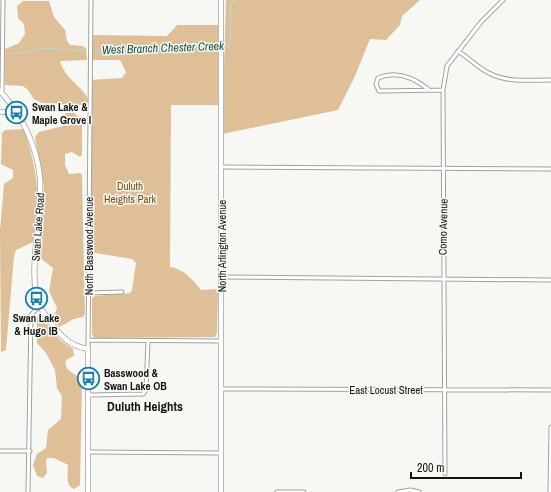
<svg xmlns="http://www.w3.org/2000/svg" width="551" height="492" viewBox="0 0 551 492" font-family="'Archivo Narrow',sans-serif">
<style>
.green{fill:#debf98}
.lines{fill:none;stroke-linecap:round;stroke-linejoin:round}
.stream{stroke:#b0e3cb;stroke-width:1}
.street-casing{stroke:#a1a29e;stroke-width:5}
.secondary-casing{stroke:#a1a29e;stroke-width:6}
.street{stroke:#fff;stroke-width:3}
.secondary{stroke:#fff;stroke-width:4.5}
.labels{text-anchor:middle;stroke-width:3;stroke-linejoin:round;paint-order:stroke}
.poi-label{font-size:11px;font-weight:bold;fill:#141513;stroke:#f7f8f4;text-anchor:start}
.park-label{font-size:11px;fill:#744c07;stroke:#f7f8f4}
.street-label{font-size:11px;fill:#141513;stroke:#f7f8f4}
.water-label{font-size:12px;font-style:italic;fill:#13523b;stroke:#f7f8f4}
.quarter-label{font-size:13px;font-weight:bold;fill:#141513;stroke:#f7f8f4}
</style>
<rect width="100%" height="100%" fill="#f7f8f4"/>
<path class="green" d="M226 0H420L402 16 400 25 386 40 370 39 355 76 338 110 222 134Z
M23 1H49L54 17 65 30 67 41 70 45 83 46 86 48 87 60 60 61C65 81 88 89 88 102L84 105 42 103 34 99 28 90 23 86 5 85V49L19 43 25 34 24 24 18 18 17 6Z
M177 25H218V105H171L170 267C184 269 192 279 201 290L218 289 217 333 215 337 95 338 93 337 92 333V298L95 296 130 293 132 290 136 263 132 259 89 252 90 80 122 78 126 72 120 60H90V35L167 36Z
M66 113H74L82 119V155L80 157 72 152 65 154V165L69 174 80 173 82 175 85 314 83 317C69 319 71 322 59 327L54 317 57 308 49 291 53 268 39 257V254L44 188 35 137 39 132 63 126V116Z
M24 129C37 168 42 201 33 242L16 250 14 256 6 350 1 352 0 230 4 184 13 178V170L1 164 2 133 5 130Z
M37 317 42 318 60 340 73 349 74 356 66 360C63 371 75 373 82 380L80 485 74 489C65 485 68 474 68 465L54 458H47L46 463 47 473 43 478 37 476 33 465 37 454 46 448 48 430 61 419 62 396 57 388 55 370 46 353 37 343Z"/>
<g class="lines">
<path class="stream" d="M223 47H230L231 2 237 0
M94 50 220 47
M9 53C19 54 34 51 43 48L85 51"/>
<defs>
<path id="street" d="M458 51C469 58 478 68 489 73 507 83 531 80 551 80
M428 89C414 78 397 70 378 78L376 84 379 91 443 90
M2 93 3 0
M222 167 551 169
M222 277 551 280
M88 293 122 292
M89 340 221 341
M88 349 91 0
M221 389 551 390
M89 395 143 394 146 390 148 341
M0 451H30
M88 452 221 453
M445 474 443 90 447 66 481 22 503 0
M28 492 31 315 39 306
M277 492H304
M398 492 410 490 419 492
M550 492 551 427"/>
<path id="secondary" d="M0 91C22 115 37 146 40 178 43 214 26 276 40 306 42 312 48 318 52 324 62 338 71 346 88 349V492
M0 112H17
M221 492V0"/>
</defs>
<use href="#street" class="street-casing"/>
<use href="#secondary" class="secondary-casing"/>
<use href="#street" class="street"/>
<use href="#secondary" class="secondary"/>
</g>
<defs>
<symbol id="bus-ring" viewBox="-11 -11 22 22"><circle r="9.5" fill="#f7f8f4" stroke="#187ea8" stroke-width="1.5"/><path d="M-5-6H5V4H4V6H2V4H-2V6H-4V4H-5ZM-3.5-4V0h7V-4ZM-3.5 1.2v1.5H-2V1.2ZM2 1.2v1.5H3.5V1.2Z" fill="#187ea8"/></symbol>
</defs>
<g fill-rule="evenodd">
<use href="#bus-ring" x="4" y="100" width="25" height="25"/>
<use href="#bus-ring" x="24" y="286" width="25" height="25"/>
<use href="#bus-ring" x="76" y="366" width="25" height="25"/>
</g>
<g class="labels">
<g class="poi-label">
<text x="32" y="111">Swan Lake &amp;<tspan x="32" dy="13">Maple Grove I</tspan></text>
<text x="36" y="322" text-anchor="middle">Swan Lake<tspan x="36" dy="13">&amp; Hugo IB</tspan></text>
<text x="104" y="377">Basswood &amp;<tspan x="104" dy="13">Swan Lake OB</tspan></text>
</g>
<g class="park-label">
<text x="130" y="190">Duluth<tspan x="130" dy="13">Heights Park</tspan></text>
</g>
<g class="street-label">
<text transform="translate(38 227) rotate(-86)" y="4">Swan Lake Road</text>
<text transform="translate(443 227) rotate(-89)" y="4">Como Avenue</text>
<text transform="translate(89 246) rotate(-90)" y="4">North Basswood Avenue</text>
<text transform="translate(222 246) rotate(-90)" y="4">North Arlington Avenue</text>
<text x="386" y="394">East Locust Street</text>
</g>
<g class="water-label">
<text transform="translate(163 48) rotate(-2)" y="4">West Branch Chester Creek</text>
</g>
<g class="quarter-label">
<text x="145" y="411">Duluth Heights</text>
</g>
</g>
<path d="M411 472v6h110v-6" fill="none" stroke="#141513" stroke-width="2"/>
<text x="417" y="472" font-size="12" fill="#141513" stroke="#f7f8f4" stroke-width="3" paint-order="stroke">200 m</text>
</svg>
